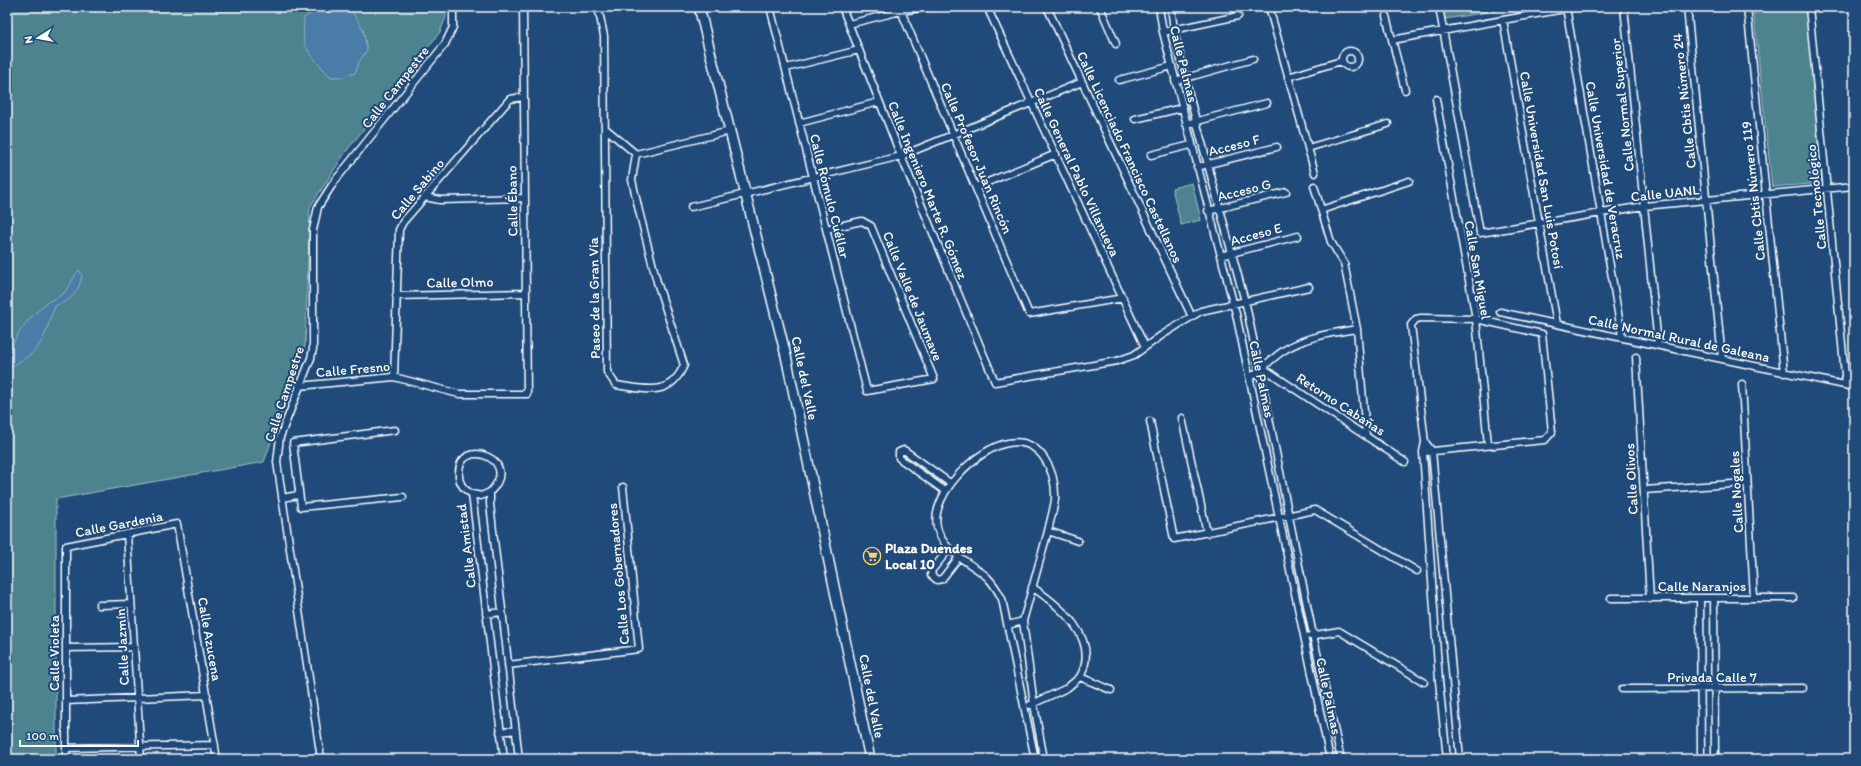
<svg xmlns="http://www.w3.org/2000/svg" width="1861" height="766" viewBox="0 0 1861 766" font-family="Itim,sans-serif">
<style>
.green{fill:#4e828f;stroke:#a6c0c7}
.water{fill:#497ca7;stroke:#92b0ca}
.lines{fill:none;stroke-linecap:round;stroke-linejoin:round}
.street-casing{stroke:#fff;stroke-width:9}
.secondary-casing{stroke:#fff;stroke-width:12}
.street{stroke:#1f4a7a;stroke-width:6}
.secondary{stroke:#1f4a7a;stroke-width:9}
.labels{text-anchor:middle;stroke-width:4;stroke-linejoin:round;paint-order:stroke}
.street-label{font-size:14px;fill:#fff;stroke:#1f4a7a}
.poi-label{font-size:14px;font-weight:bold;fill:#fff;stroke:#1f4a7a;text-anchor:start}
</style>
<rect width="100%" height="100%" fill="#1f4a7a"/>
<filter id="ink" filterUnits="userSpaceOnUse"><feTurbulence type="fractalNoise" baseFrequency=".025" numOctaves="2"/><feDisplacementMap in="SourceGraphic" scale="8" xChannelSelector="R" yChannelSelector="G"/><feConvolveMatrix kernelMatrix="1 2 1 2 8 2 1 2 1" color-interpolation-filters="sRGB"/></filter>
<g filter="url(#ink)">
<path class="green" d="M7 7H445L446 17 440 32 345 153 310 207 305 346 264 462 56 499V759H7Z
M1443 7H1519L1445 19Z
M1753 7H1806L1822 183 1772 187Z
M1192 183 1201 220 1181 225 1172 188Z"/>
<path class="water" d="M321 7H349L363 29 367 50 359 62 355 73 343 77H331C324 70 308 53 305 44 302 36 304 27 304 18Z
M79 270 82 275C79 291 72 301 56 305 47 321 49 335 35 350 25 361 15 362 7 371 7 343 26 319 48 302 53 299 59 297 64 293 71 286 73 277 79 270Z"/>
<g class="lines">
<defs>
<path id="street" d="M598 7 604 36 607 372 616 385C646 389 670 398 684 365L657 282 639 211 632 180 636 154
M770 7 867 391 934 379 871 226 862 221 826 229
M842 7 901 156 995 382 1117 361 1134 355 1162 335 1201 311 1309 287
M987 7 1145 347
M1047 7 1192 317
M1100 7 1116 44
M1159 7 1163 32 1236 314 1330 759
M1171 7 1174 30 1191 102 1247 309 1313 635 1341 759
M1269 7 1315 173
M1439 7 1480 233 1644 206 1854 186
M1566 7 1622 336
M1624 7 1658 345
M1687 7 1722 359
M1747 7 1784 373
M1809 7 1846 385
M901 11 1029 314 1123 298
M1386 16 1405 90
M1503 20 1557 324
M849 24 901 11 927 7
M1163 32 1238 16
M1392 40 1575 7
M1342 59a8 8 0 1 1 16 0a8 8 0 1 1-16 0Z
M786 68 859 50
M1288 77 1341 61
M1119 80 1172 66
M1175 81 1253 59
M1436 99 1476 319 1488 445
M1135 119 1182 108
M799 123 879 102
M1186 124 1267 103
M606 129 636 154 730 131
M1308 148 1388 124
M1151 155 1191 145
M1197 167 1277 147
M1314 186 1331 242 1344 263 1357 329 1366 435
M976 187 1056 154
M425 197 440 200 524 198
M691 207 901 156 1082 82
M1321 210 1409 181
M1208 211 1286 192
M1220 256 1298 236
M396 296 525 293
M1500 312 1854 387
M1636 357 1650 599
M1263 368 1405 462
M394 377 399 230 403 222 510 99 523 97
M1250 378C1262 369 1273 357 1286 349 1308 336 1332 333 1357 329
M1742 384 1754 598
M299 386 394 377 459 394H527L523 7
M1182 418 1207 533
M1150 421 1174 539 1315 510 1417 571
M395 430 293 443 301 507 403 497
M1425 442 1432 451 1460 759
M1423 452 1545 440 1552 432 1542 334 1476 319 1421 318 1416 319 1411 325 1425 442 1423 452 1439 681 1447 759
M1644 490 1747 483
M945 491 899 458V452L904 450 950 483
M472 494 481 496 490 492
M282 498 298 495
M127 534 141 759
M949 549 932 570 931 575 937 580 942 579 959 557
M1032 587C1060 606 1101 639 1080 677
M1611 598H1793
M1700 598 1701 759
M1714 598 1715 759
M99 605 131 604
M486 614 502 612
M1023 621 1034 705 1044 759
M1008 625 1023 621 1048 531 1078 541
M1310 636 1339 631 1424 682
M66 648 134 647
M508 665 639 649 623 487
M1622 689 1803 688
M66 701 207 695
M1030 705 1067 688 1080 677 1111 690
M500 732 516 730
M66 748 215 745
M66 759V546L177 524 217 759
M321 759 277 462 280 437 311 358 313 349V230L318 207 334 182 445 44 453 27V7
M504 759 472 494C463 489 458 483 459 472 460 437 523 459 490 492V504L519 759
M1035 759 1002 599C998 591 994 584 987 577 969 561 943 553 937 527 930 494 978 448 1008 443 1041 437 1056 471 1055 499 1054 509 1050 521 1048 531"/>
<path id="secondary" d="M699 7 786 356 870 759"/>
</defs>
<use href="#street" class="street-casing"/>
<use href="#secondary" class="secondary-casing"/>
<use href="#street" class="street"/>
<use href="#secondary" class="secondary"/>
</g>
</g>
<defs>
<symbol id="supermarket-ring" viewBox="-11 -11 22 22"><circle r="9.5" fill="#1f4a7a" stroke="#ffd166" stroke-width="1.5"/><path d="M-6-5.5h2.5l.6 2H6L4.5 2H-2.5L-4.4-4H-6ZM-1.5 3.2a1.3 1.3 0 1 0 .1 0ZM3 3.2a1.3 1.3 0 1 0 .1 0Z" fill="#ffd166"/></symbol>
</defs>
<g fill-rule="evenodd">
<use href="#supermarket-ring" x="862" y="546" width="20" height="20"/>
</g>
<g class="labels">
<g class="street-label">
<text transform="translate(1184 64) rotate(76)" y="5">Calle Palmas</text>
<text transform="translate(395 87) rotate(-52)" y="5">Calle Campestre</text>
<text transform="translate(1684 101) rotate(-96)" y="5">Calle Cbtis Número 24</text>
<text transform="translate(1622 105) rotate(-96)" y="5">Calle Normal Superior</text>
<text transform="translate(1234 145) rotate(-14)" y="5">Acceso F</text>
<text transform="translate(1130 157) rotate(65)" y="5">Calle Licenciado Francisco Castellanos</text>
<text transform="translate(977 158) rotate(67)" y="5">Calle Profesor Juan Rincón</text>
<text transform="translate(1542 170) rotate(80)" y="5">Calle Universidad San Luis Potosí</text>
<text transform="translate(1606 170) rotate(80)" y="5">Calle Universidad de Veracruz</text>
<text transform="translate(1077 172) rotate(65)" y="5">Calle General Pablo Villanueva</text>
<text transform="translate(417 189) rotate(-50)" y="5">Calle Sabino</text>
<text transform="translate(928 190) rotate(68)" y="5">Calle Ingeniero Marte R. Gómez</text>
<text transform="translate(1244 190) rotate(-14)" y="5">Acceso G</text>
<text transform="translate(1753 191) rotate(-96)" y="5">Calle Cbtis Número 119</text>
<text transform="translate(1665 193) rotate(-6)" y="5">Calle UANL</text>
<text transform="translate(830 196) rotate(76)" y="5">Calle Rómulo Cuéllar</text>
<text transform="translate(1816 197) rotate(-96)" y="5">Calle Tecnológico</text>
<text transform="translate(512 201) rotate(-91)" y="5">Calle Ébano</text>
<text transform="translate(1256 234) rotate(-15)" y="5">Acceso E</text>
<text transform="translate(1478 270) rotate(80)" y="5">Calle San Miguel</text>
<text transform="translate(460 282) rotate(-1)" y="5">Calle Olmo</text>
<text transform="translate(913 296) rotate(68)" y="5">Calle Valle de Jaumave</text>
<text transform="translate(594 298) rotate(-91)" y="5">Paseo de la Gran Vía</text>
<text transform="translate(1679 338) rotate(12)" y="5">Calle Normal Rural de Galeana</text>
<text transform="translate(353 369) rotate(-5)" y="5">Calle Fresno</text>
<text transform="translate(805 378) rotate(78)" y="5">Calle del Valle</text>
<text transform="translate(1262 379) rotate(78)" y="5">Calle Palmas</text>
<text transform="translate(284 394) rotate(-72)" y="5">Calle Campestre</text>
<text transform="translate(1341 404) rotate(33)" y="5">Retorno Cabañas</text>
<text transform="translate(1631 479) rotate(-93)" y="5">Calle Olivos</text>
<text transform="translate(1736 492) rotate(-93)" y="5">Calle Nogales</text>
<text transform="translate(119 524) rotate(-11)" y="5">Calle Gardenia</text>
<text transform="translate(466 546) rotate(-97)" y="5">Calle Amistad</text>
<text transform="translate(618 574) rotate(-95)" y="5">Calle Los Gobernadores</text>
<text x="1702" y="591">Calle Naranjos</text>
<text transform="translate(210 639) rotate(80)" y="5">Calle Azucena</text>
<text transform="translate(122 647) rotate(-93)" y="5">Calle Jazmín</text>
<text transform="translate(54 653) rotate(-90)" y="5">Calle Violeta</text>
<text x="1712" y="682">Privada Calle 7</text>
<text transform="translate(872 696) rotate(79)" y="5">Calle del Valle</text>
<text transform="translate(1329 696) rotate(78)" y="5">Calle Palmas</text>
</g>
<g class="poi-label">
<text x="885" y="553">Plaza Duendes<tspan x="885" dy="16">Local 10</tspan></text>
</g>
</g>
<rect width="1861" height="766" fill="none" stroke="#1f4a7a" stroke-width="24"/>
<rect x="12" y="12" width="1837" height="742" fill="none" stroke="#fff" stroke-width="1.5" filter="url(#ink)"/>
<g transform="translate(38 38) rotate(259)" stroke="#1f4a7a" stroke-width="3" paint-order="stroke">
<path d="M0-3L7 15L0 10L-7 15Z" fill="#ffffff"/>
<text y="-6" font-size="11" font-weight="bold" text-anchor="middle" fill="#ffffff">N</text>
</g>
<path d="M20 740v6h118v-6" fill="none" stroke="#ffffff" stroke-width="2"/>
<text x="26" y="740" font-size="12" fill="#ffffff" stroke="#1f4a7a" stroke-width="3" paint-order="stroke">100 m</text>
</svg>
